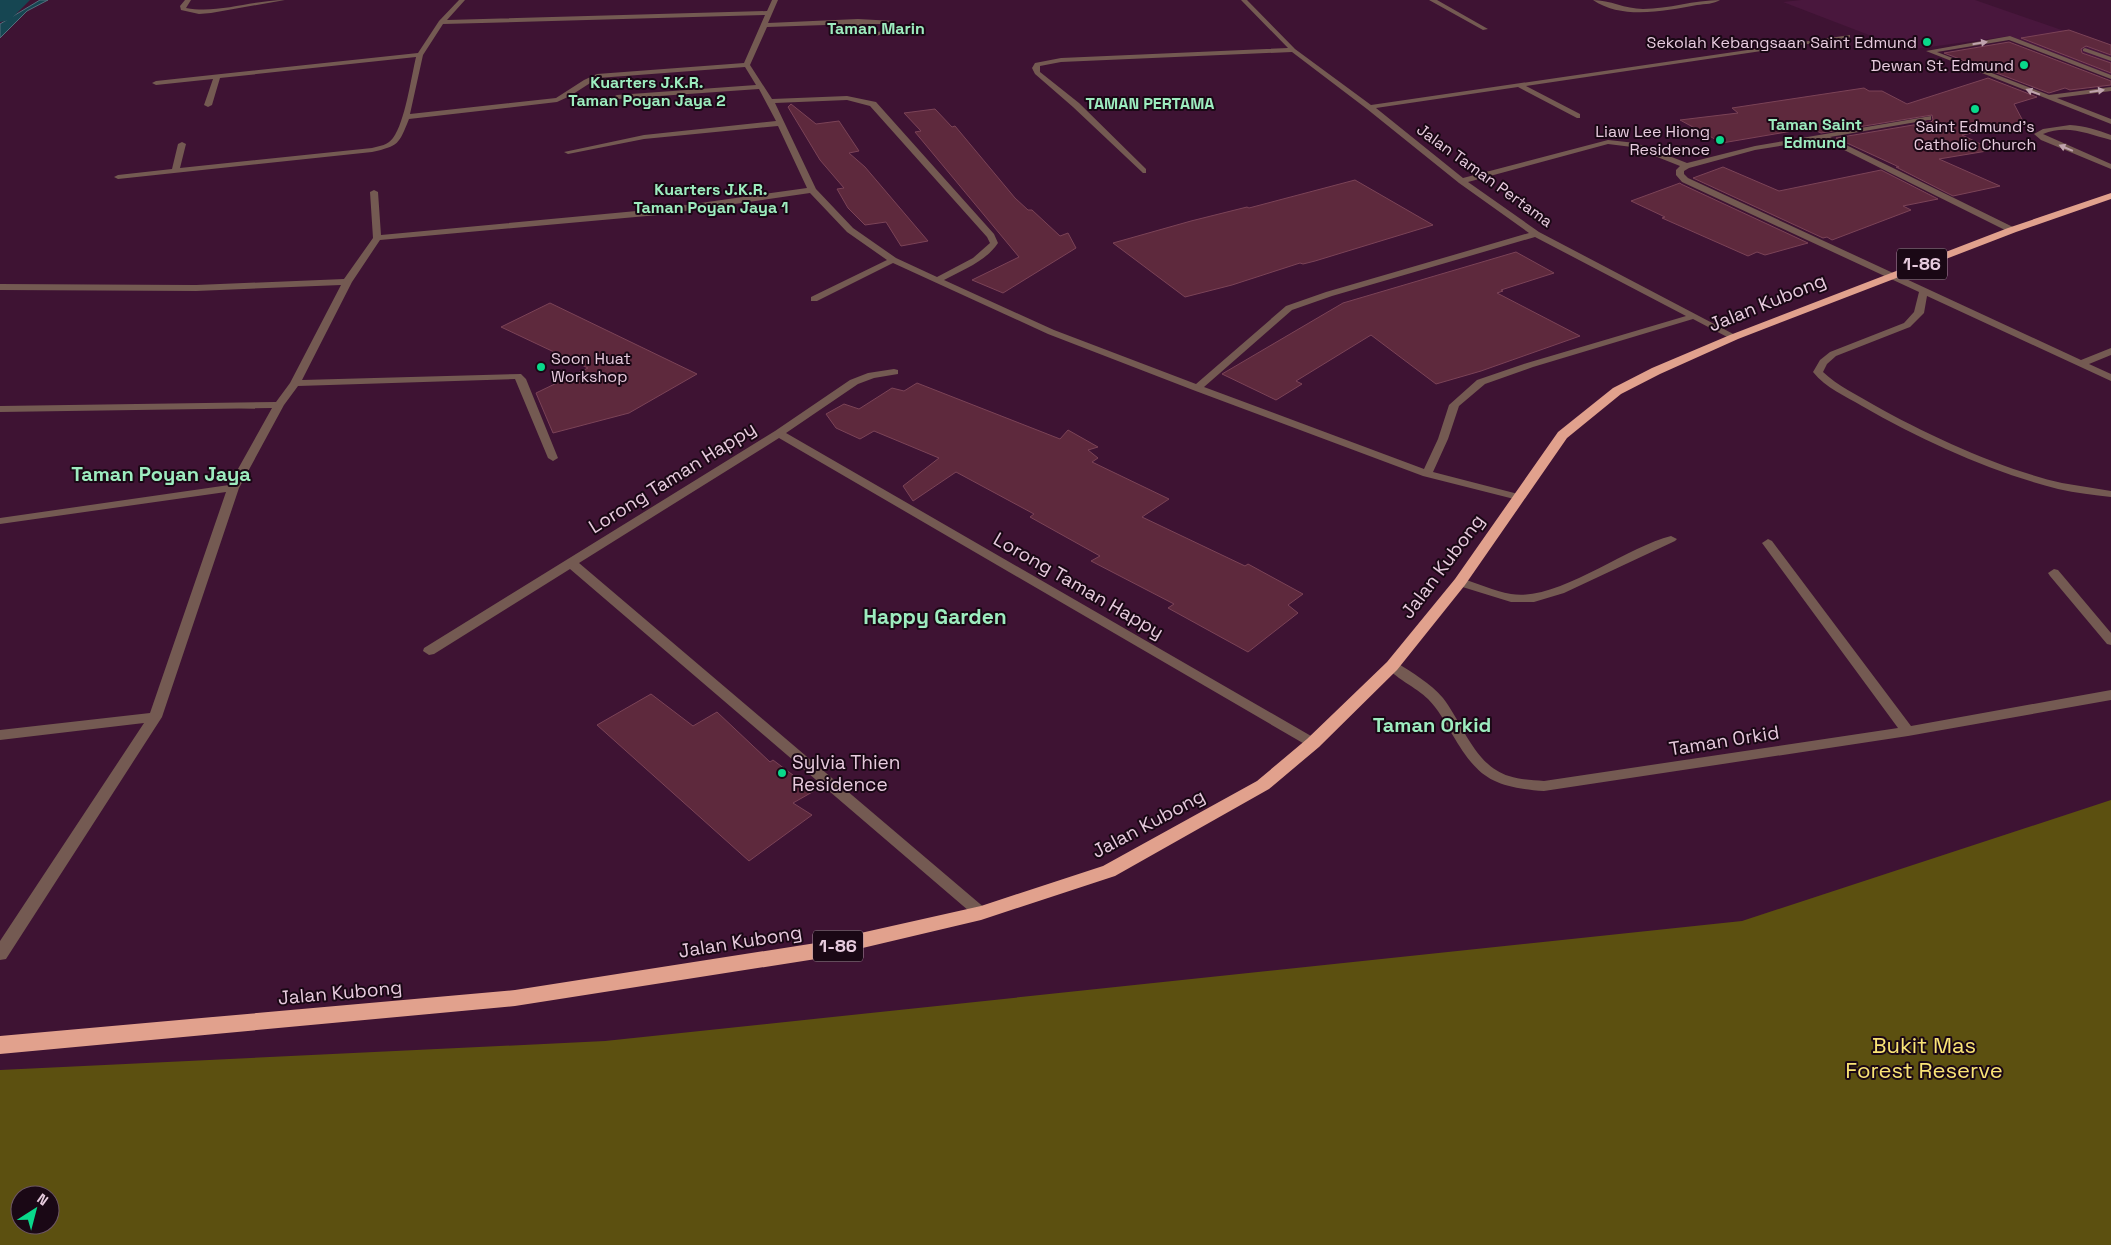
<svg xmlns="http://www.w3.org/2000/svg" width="2111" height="1245" viewBox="0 0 2111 1245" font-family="'Space Grotesk',sans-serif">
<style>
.built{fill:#49173d}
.forest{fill:#5c5010;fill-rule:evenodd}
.water{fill:#164652;stroke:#556e7c}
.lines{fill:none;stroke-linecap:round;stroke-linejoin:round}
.river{fill:#164652;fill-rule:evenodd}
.building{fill:#5e293d;stroke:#7b4357}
.minor{fill:#745a52;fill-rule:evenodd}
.highway{fill:#e1a18d;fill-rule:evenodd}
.oneway{fill:#bfa3ad}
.poi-dot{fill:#09d98b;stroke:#1a0815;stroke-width:2}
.labels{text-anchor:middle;stroke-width:4;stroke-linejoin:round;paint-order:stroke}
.far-neighbourhood-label{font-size:16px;font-weight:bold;fill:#9decbf;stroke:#1a0815}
.far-poi-label{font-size:16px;fill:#e7cbde;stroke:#1a0815;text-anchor:end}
.far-street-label{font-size:16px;fill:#e7cbde;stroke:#1a0815}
.shield{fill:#1a0815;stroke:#aa90a2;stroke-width:1}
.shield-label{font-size:18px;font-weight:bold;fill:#e7cbde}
.street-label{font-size:19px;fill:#e7cbde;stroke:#1a0815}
.poi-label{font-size:19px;fill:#e7cbde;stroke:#1a0815;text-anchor:start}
.neighbourhood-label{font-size:20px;font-weight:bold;fill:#9decbf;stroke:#1a0815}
.quarter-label{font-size:21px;font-weight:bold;fill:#9decbf;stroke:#1a0815}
.near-park-label{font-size:22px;fill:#fae476;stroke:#1a0815}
</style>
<rect width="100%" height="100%" fill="#3e1333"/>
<path class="built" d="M1801 0H1975L2111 47V76L2010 36 1908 50 1783 2Z"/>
<path class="forest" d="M2111 800V1245H0V1070L605 1041 1742 921ZM20 1195H50V1225H20Z"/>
<path class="water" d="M40 0H48L27 11 0 38V24Z"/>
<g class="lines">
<path class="river" d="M0 0H30L10 20 0 22Z"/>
</g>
<path class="building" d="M2069 30 2111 45V55L2086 46 2081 49 2082 53 2111 63V73L2021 38Z
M2009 42 2111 81V85L2070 90 2065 88 2049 93 1944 53Z
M1988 78 2037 97 2014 104 2024 123 1962 135 1993 150 1939 159 2000 186 1953 196 1896 167H1899L1836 138 1931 122 1933 120 1932 115 1821 133 1810 128 1722 143 1680 120 1738 113 1732 108 1864 88 1869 91H1882L1907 104Z
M791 104 816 124 839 121 859 151 849 153 865 167 928 241 901 246 886 222 865 225 848 208 837 189 844 188 820 160 788 107Z
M935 109 952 127 955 126 1015 198 1028 210H1032L1060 236 1068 233 1076 248 1003 293 972 280 1019 257 915 132 921 131 904 113Z
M1723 167 1779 191 1881 170 1938 199 1903 206 1911 210 1832 240 1827 237 1823 238 1693 178Z
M1355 180 1433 225 1315 261 1303 264 1300 263 1232 285 1185 297 1113 243 1191 221 1247 207 1249 208Z
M1680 183 1681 184 1808 243 1765 255 1757 252 1748 256 1662 218 1665 217 1631 201Z
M1516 252 1554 273 1501 290 1503 291 1497 293 1580 336 1481 371 1436 384 1371 335 1296 381 1302 384 1276 400 1222 374 1343 303Z
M550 303 697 374 629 413 553 433 536 393 588 368 501 327Z
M917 383 1060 439 1068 430 1098 447 1088 450 1098 458 1092 462 1169 499 1142 517 1245 566 1248 564 1303 594 1288 605 1298 613 1248 652 1168 608 1174 604 1091 561 1100 556 1030 517 1034 514 956 472 913 501 903 486 939 458 874 431 860 439 836 428 826 414 844 404 859 409 892 388 904 391Z
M651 694 693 726 717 712 770 762 773 760 814 791 793 803 812 815 749 861 597 725Z"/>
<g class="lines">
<path class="minor" d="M185 0H191L186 8C219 14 252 0 285 0L211 13 199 14 181 10 180 6Z
M459 0H465L447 20 767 11 772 0H778L768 23 858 19 894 21 895 30 876 36 857 31 855 24 767 27 750 65 772 99 847 96 876 102 994 234 998 243C985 262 964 269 944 280L1054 330 1196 384 1286 306 1326 292 1529 233 1459 183 1367 109 1292 52 1061 62 1040 66V72L1079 103 1146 169V173H1143L1073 107 1035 74 1032 68 1035 63 1061 58 1288 48 1241 0H1247L1295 49 1371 105 1850 35V37L1848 38 1526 86 1580 114V118H1577L1518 87 1376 108 1463 178 1608 140 1636 143 1687 163 1755 146 1931 116V120H1928L1830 137 2015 228V232H2009L1822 139 1755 150 1689 168 1684 171V174L1688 178 2081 360 2111 348V355L2089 364 2111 374V381L1927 296 1924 313 1910 327 1836 356 1827 364 1823 372C1838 386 1857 395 1874 405 1929 436 2001 469 2062 483 2078 486 2095 488 2111 491V497C2094 495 2076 493 2058 489 1991 472 1923 441 1862 406 1845 396 1826 388 1813 372L1820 360 1830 352 1904 323 1914 312 1919 292 1682 182 1676 175V170L1680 166 1632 147 1608 144 1468 182 1539 232 1739 337 1737 339H1731L1693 319 1533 367 1485 384 1459 406 1448 439 1433 472 1522 495 1524 497 1522 499 1518 500 1423 476 1193 390 1048 334 893 263 817 301H811V297L887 260 847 232 810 193 658 215 380 240 352 282 302 380 521 374 526 379 558 458 553 461 548 458 515 379 298 386 284 405 239 488 162 717 6 959 0 960V941L144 723 0 740V730L150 713 226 492 0 524V518L229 485 272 408 0 412V406L276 402 290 383 341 285 196 291 0 290V284L196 285 344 279 373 238 370 192 374 190 378 192 381 235 658 209 807 188 778 126 644 139 568 154 564 152 644 135 776 121 759 89 617 99 613 97 617 95 756 85 745 67 598 78 570 96 557 102 409 119C399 144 399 146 372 152L118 179 114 177 118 175 172 169 178 144 182 142 186 144 180 168 372 148C380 146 388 145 393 138 405 122 411 78 416 57L220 78 212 105 208 107 204 105 213 79 156 85 152 83 156 81 418 53 439 21ZM765 15 744 63 597 74 584 80 556 98 410 114 423 55 443 24ZM862 24H889L890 28C881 33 871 33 862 29ZM847 100 870 106 987 237 990 243 973 258 937 277 896 258 853 228 816 189 775 103ZM1535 237 1686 316 1527 363 1477 380 1449 405 1438 439 1424 469 1204 387 1292 310 1332 296Z
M1429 0H1437L1488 29 1483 30Z
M1593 0C1610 0 1625 9 1643 9 1669 9 1694 0 1720 0 1714 4 1705 4 1697 5 1665 11 1622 20 1593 0Z
M2010 36 2111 75V79L2009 40 1937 52 2049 95 2111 87V91L2057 98 2111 119V124L1926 51Z
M2085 48 2111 57V61L2083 51V49Z
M2070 125C2085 126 2098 130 2111 135V140C2088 134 2067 124 2043 134L2111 164V169L2041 140 2034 134 2043 129Z
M894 369 898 370V374L874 378 858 384 786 433 1318 740 1320 743 1318 746H1308L779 438 579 563 986 909 989 913 986 917 981 919 976 917 570 569 434 654 429 655 423 651 424 648 775 431 850 380 868 373Z
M1671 536 1677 539 1675 541 1564 593 1534 602H1511L1456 585 1454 582 1460 578C1477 583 1494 591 1511 594 1557 602 1626 547 1671 536Z
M1768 539 1772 541 1911 726 2111 690V700L1908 736 1544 791C1492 787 1478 778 1452 734 1445 722 1438 709 1428 699 1417 688 1392 676 1386 666L1392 662 1397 663C1413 673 1430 683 1443 698 1463 724 1475 766 1509 776 1521 780 1532 780 1544 781L1898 728 1762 543Z
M2054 569 2058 570 2111 633V645L2107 644 2050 576 2048 573Z"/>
<path class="highway" d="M2111 193V199L2016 232 1738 339 1660 374 1621 394 1567 438 1465 585 1397 670 1319 747 1269 789 1115 876 981 920 816 959 515 1006 0 1054V1036L515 990 816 943 981 906 1103 866 1257 781 1307 739 1387 662 1455 579 1558 432 1613 388 1652 368 1730 335 2008 228Z"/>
</g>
<defs><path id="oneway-solid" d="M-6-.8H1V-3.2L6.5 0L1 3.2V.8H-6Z" transform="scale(1.25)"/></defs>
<g class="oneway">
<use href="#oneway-solid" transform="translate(1980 43) rotate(-9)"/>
<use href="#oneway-solid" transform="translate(2097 91) rotate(-8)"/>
<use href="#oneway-solid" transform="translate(2033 92) rotate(-159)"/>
<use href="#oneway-solid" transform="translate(2066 148) rotate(-157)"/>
</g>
<g class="poi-dot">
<circle cx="1927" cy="42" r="5"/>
<circle cx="2024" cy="65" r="5"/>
<circle cx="1975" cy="109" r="5"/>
<circle cx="1720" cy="140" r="5"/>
<circle cx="541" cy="367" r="5"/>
<circle cx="782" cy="773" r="5"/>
</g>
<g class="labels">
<g class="far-neighbourhood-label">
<text x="876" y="34">Taman Marin</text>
<text x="647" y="88">Kuarters J.K.R.<tspan x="647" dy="18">Taman Poyan Jaya 2</tspan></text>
<text x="1150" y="109">TAMAN PERTAMA</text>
<text x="1815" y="130">Taman Saint<tspan x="1815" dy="18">Edmund</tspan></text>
<text x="711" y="195">Kuarters J.K.R.<tspan x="711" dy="18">Taman Poyan Jaya 1</tspan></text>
</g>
<g class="far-poi-label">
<text x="1917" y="48">Sekolah Kebangsaan Saint Edmund</text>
<text x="2014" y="71">Dewan St. Edmund</text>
<text x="1975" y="132" text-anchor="middle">Saint Edmund's<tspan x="1975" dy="18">Catholic Church</tspan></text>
<text x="1710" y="137">Liaw Lee Hiong<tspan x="1710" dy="18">Residence</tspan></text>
<text x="551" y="364" text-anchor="start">Soon Huat<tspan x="551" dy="18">Workshop</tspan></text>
</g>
<g class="far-street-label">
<text transform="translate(1485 175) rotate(36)" y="6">Jalan Taman Pertama</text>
</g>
<g class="shield">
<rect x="1897" y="248.5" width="50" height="31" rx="4"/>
<rect x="813" y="930.5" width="50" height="31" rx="4"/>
</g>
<g class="shield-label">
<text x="1922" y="270">1-86</text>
<text x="838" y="952">1-86</text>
</g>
<g class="street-label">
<text transform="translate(1767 302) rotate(-22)" y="7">Jalan Kubong</text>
<text transform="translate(672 477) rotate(-32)" y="7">Lorong Taman Happy</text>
<text transform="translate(1442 566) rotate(-53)" y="7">Jalan Kubong</text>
<text transform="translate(1079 585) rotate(30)" y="7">Lorong Taman Happy</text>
<text transform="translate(1724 740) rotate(-9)" y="7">Taman Orkid</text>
<text transform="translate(1148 823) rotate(-28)" y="7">Jalan Kubong</text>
<text transform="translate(740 941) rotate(-9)" y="7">Jalan Kubong</text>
<text transform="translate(340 992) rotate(-5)" y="7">Jalan Kubong</text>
</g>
<g class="poi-label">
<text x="792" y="769">Sylvia Thien<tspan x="792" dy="22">Residence</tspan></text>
</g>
<g class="neighbourhood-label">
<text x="161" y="481">Taman Poyan Jaya</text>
<text x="1432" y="732">Taman Orkid</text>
</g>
<g class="quarter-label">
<text x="935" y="624">Happy Garden</text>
</g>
<g class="near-park-label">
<text x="1924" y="1053">Bukit Mas<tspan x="1924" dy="25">Forest Reserve</tspan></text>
</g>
</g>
<g transform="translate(35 1210) rotate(36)"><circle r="24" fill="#1a0815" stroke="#6c5665"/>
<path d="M0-4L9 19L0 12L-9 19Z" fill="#09d98b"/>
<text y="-8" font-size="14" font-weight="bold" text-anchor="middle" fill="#e7cbde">N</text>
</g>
</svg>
